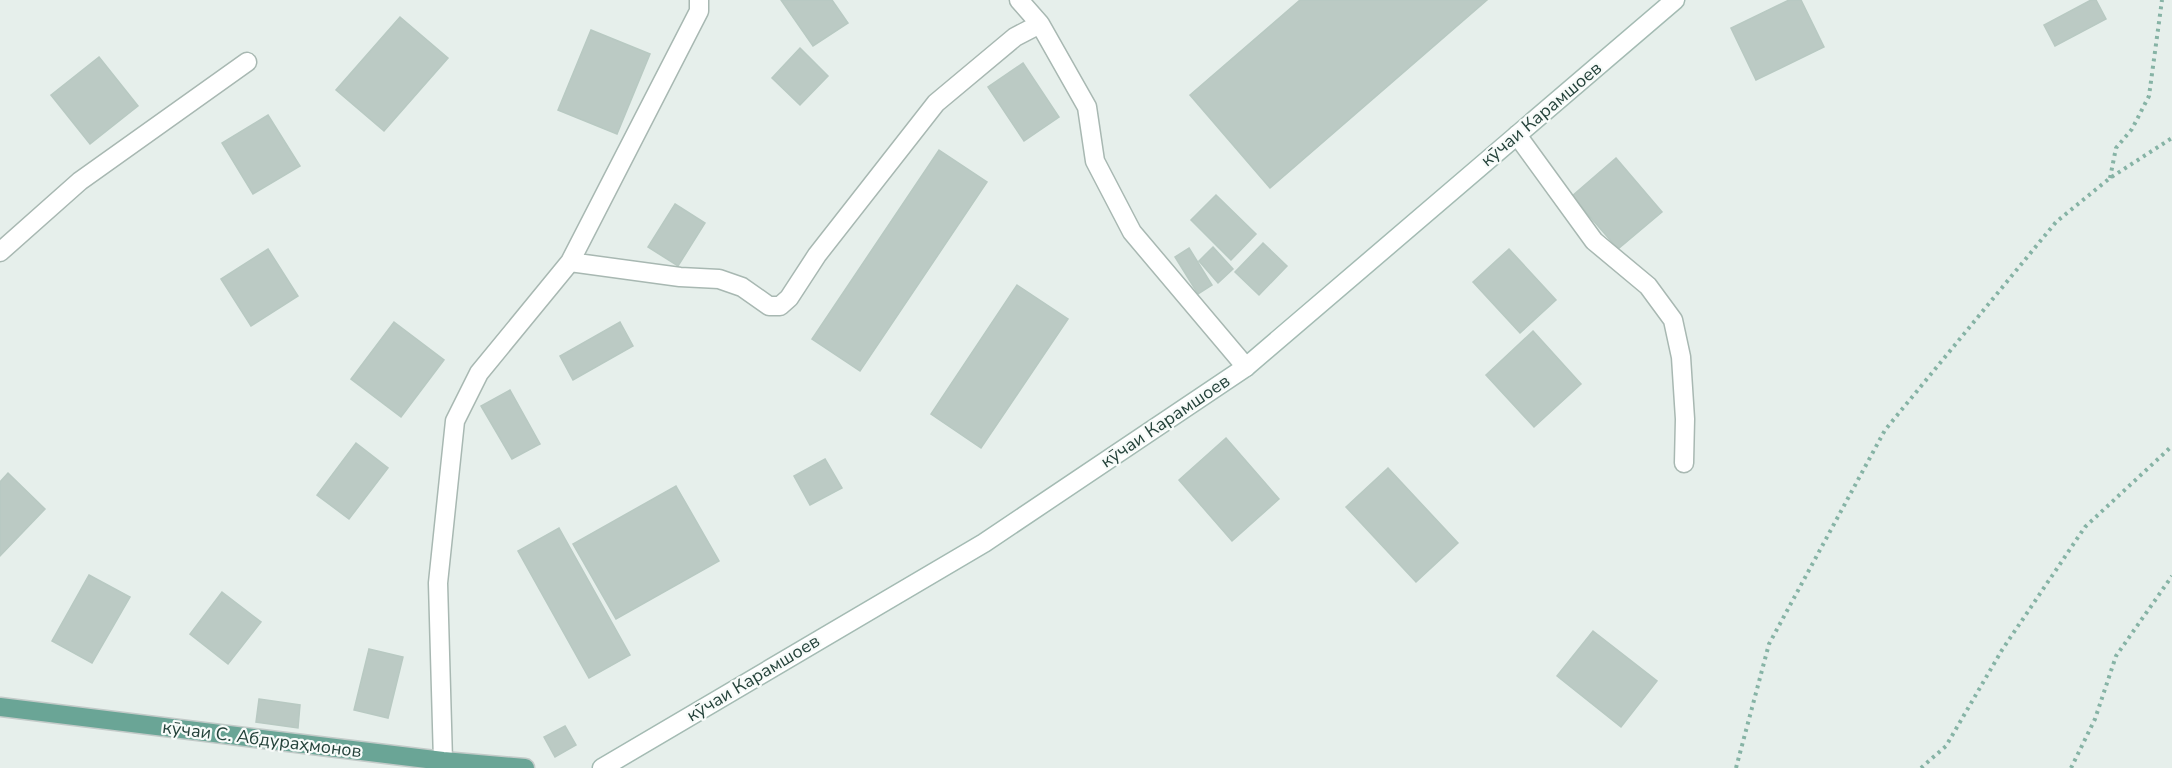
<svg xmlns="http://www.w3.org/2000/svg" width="2172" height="768" viewBox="0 0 2172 768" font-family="'Nunito Sans',sans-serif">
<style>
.building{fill:#bbcac4;stroke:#b8c9c2;stroke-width:1.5}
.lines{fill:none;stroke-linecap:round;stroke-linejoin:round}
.minor-casing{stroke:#a8b8b2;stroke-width:21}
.secondary-casing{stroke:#a4bbb3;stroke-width:21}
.primary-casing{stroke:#c2cac8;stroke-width:21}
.path{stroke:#86b3a5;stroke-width:4;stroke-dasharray:3 4.5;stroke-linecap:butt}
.minor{stroke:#fff;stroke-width:18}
.secondary{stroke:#fff;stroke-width:18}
.primary{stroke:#6aa596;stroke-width:18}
.labels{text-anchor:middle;stroke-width:4.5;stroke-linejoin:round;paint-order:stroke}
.street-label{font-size:18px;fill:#24423a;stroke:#f7fbf9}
</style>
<rect width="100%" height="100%" fill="#e6efeb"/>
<path class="building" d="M781 0H832L848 23 813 46Z
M1300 0H1487L1270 188 1190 95Z
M1789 0H1801L1824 47 1756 80 1731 28Z
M2091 0H2096L2106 19 2055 46 2044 25Z
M400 17 448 58 384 131 336 90Z
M591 30 650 54 617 134 558 110Z
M800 48 828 76 800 105 772 78Z
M99 57 138 106 90 144 51 95Z
M1023 63 1059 117 1024 141 988 87Z
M268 115 300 166 253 194 222 143Z
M939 150 987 182 860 371 812 339Z
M1616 158 1662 212 1618 249 1572 196Z
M1216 195 1256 234 1231 260 1191 220Z
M675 204 705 223 678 266 648 247Z
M1263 243 1287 266 1259 295 1235 272Z
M1213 247 1233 269 1218 283 1199 261Z
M1189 248 1212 285 1198 294 1175 257Z
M268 249 298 296 251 326 221 279Z
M1509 249 1556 300 1520 333 1473 282Z
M1017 285 1068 319 981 448 931 414Z
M394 322 444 360 401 417 351 379Z
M620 322 633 346 573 380 560 356Z
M1533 331 1581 384 1534 427 1486 375Z
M510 390 540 444 512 459 481 406Z
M1226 438 1279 499 1232 541 1179 480Z
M356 443 388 468 349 519 317 495Z
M825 459 842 488 810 505 794 476Z
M1388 468 1458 543 1416 582 1346 507Z
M8 473 45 509 0 556V482Z
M676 486 719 561 616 619 573 544Z
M559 528 630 655 589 678 518 551Z
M89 575 130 597 92 663 52 641Z
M222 592 261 622 228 664 190 634Z
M1593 631 1657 681 1621 727 1557 676Z
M369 649 403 657 388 718 354 710Z
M259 699 300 705 298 728 256 722Z
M565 726 576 745 555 757 544 737Z"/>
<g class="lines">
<defs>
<path id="minor" d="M1019 0 1040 24
M1517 135 1594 241 1648 286 1673 320 1681 357 1685 419 1684 463
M0 252 80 181 247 62
M570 262 680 277 719 279 742 287 769 306H780L789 298 817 255 936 103 1015 37 1040 24 1087 107 1095 161 1132 232 1246 367
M443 761 438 583 455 421 479 373 570 262 699 11V0"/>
<path id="secondary" d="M602 768 984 543 1246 367 1675 0"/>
<path id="primary" d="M0 707 443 761 525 768"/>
</defs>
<use href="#minor" class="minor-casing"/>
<use href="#secondary" class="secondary-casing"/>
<use href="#primary" class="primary-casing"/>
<path class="path" d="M2110 178 2116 148 2132 129 2149 96 2162 0
M1736 768 1769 644 1885 430 2056 222 2110 178 2172 138
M1921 768 1946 746 2002 650 2085 527 2172 446
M2071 768 2095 719 2116 656 2172 576"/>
<use href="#minor" class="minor"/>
<use href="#secondary" class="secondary"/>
<use href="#primary" class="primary"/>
</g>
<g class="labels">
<g class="street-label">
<text transform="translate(1541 114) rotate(-40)" y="6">кӯчаи Карамшоев</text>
<text transform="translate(1165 421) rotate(-34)" y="6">кӯчаи Карамшоев</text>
<text transform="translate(753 678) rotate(-31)" y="6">кӯчаи Карамшоев</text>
<text transform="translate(262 739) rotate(7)" y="6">кӯчаи С. Абдураҳмонов</text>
</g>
</g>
</svg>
